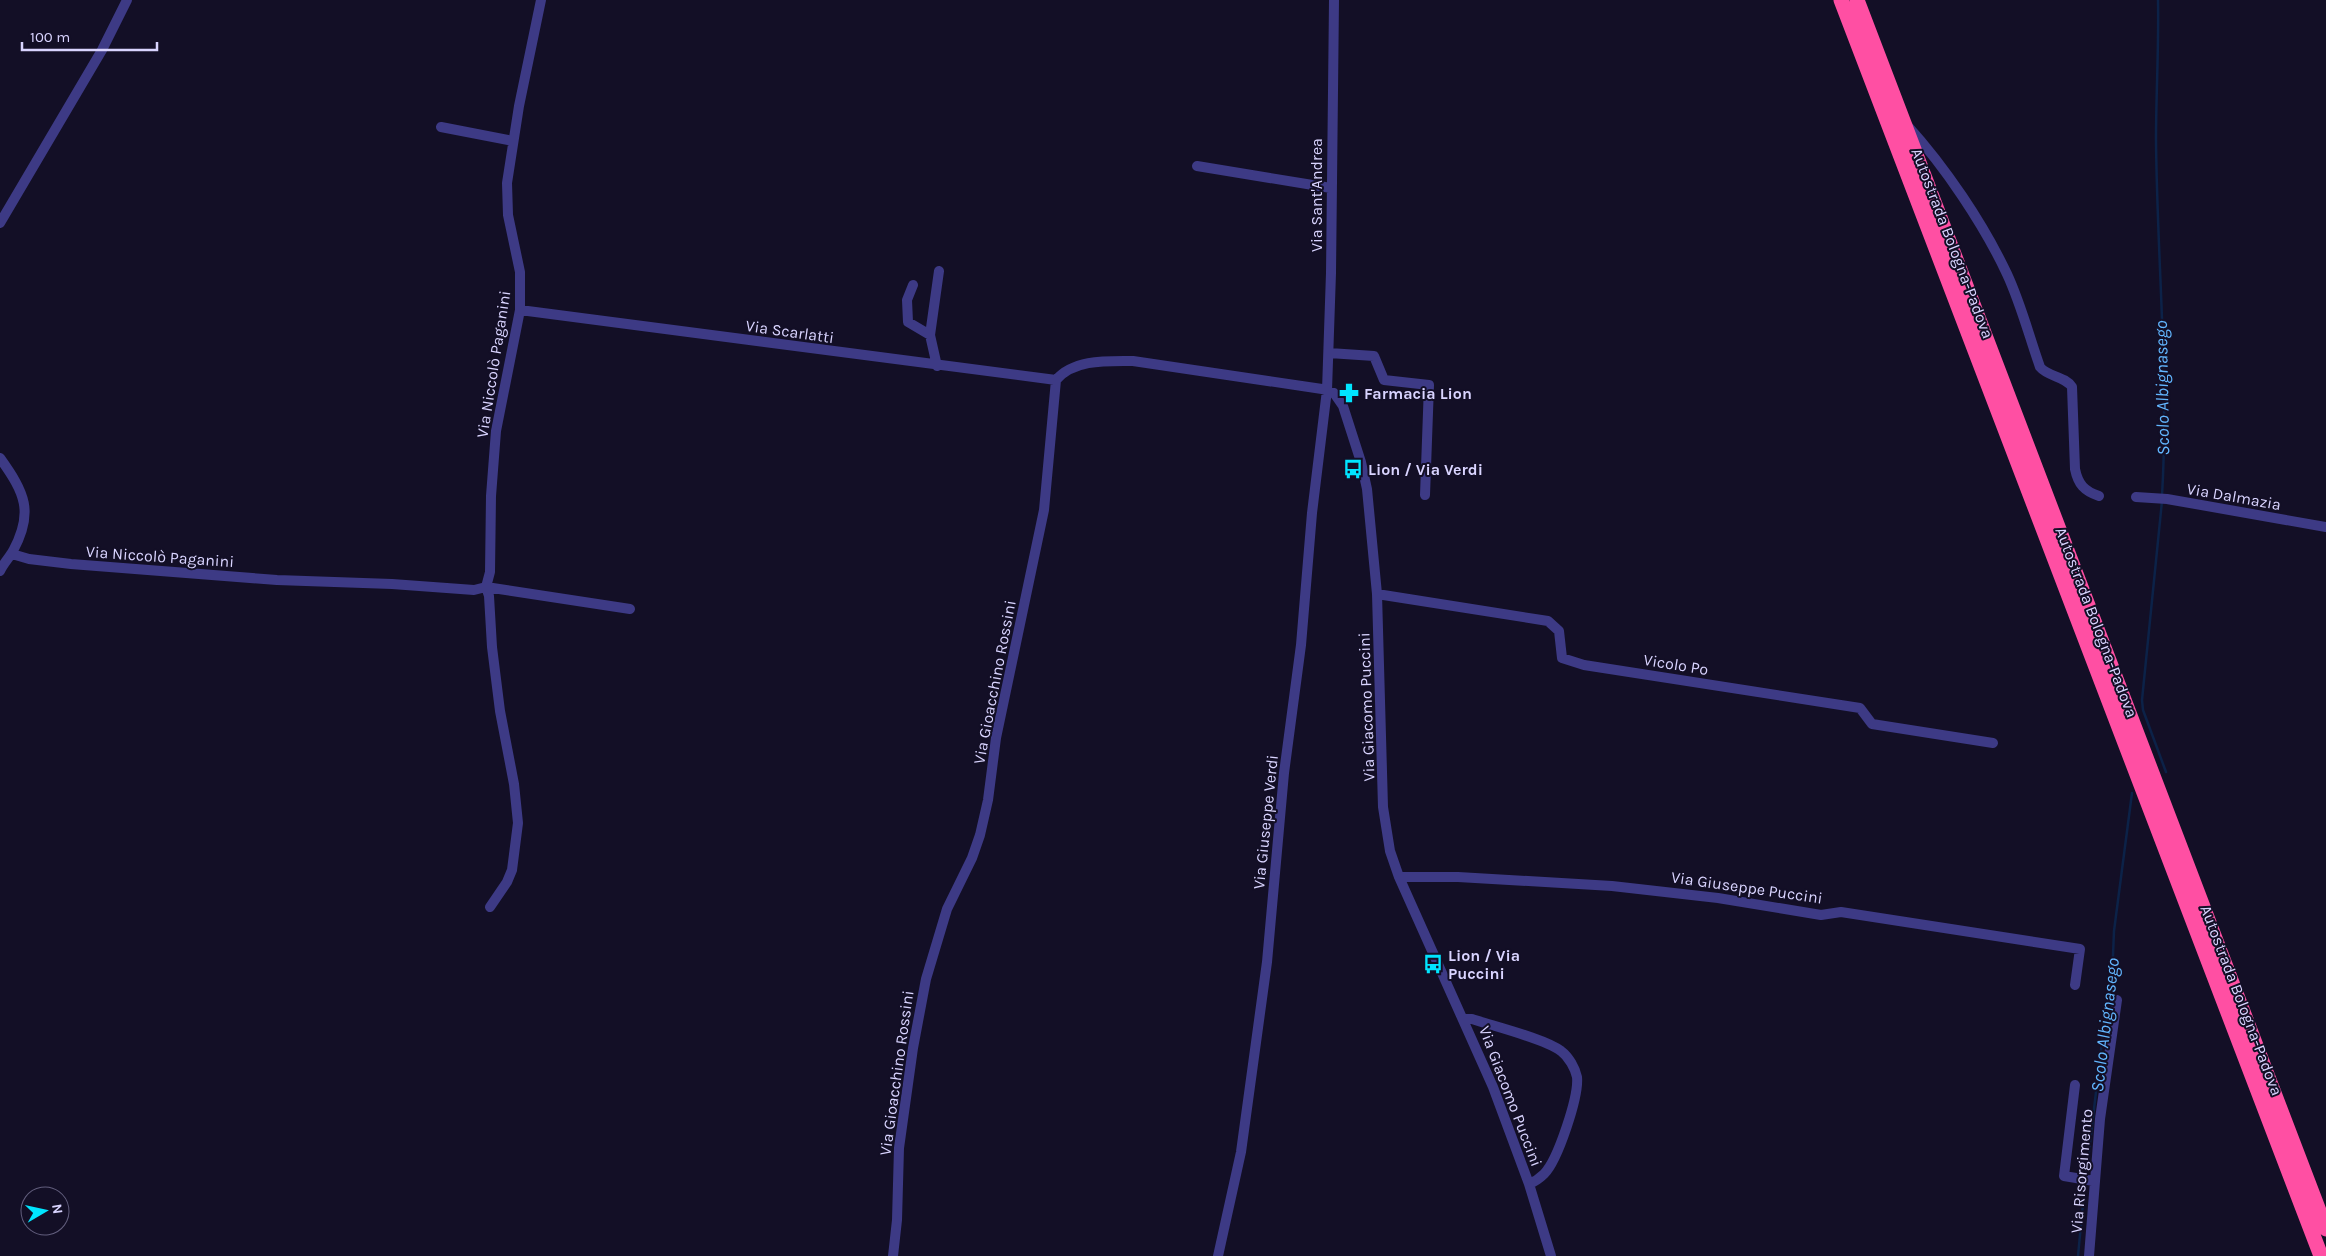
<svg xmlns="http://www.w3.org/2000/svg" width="2326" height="1256" viewBox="0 0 2326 1256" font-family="Karla,sans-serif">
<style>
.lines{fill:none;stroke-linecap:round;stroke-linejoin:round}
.stream{stroke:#0c2248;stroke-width:2.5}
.minor{stroke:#3d3a85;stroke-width:10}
.highway{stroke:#ff4fa3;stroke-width:15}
.labels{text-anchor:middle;stroke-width:4;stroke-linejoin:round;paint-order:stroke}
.street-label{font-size:16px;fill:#d9d4ff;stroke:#130f26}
.poi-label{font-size:16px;font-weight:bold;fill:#d9d4ff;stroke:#130f26;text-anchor:start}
.water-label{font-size:18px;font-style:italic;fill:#62b6ff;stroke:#130f26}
</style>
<rect width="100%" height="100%" fill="#130f26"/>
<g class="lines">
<path class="stream" d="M2158 0C2159 47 2156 93 2156 140 2157 258 2169 378 2162 496
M2162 501 2142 700 2143 710 2166 772
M2086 1176 2104 1025 2112 980 2114 931 2132 793
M2078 1256 2085 1182"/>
<path class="minor" d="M1907 125C1945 167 1983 223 2007 274 2021 304 2029 336 2040 367 2048 377 2065 376 2072 387L2075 469C2078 484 2084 491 2099 496
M441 127 513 141
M1197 166 1331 188
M0 223 102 50 127 0
M913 285 907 300 908 322 930 335
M520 310 1056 380
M1329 353 1374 356 1384 380 1429 385 1425 495
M937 366 930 335 939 271
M0 458C25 493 34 512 13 551 9 558 3 564 0 571
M2136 497 2167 499 2326 527
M12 554 29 559 71 564 277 580 392 584 474 590 486 587 630 609
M1377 594 1548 621 1559 631 1562 658 1584 665 1860 708 1872 724 1993 743
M1399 877H1458L1612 886 1718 898 1821 915 1841 912 2080 949 2075 985
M490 907 507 882 512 870 518 823 514 784 500 711 492 647 489 596 486 587 490 572 491 496 496 431 520 310V272L508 215 507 183 519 106 541 0
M1465 1019H1472C1493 1026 1546 1039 1561 1051 1569 1057 1575 1068 1577 1077 1579 1096 1558 1160 1544 1174 1540 1178 1534 1182 1529 1184
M2075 1085 2064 1176 2094 1181
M893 1256 897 1220 899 1148 913 1048 926 979 947 909 972 858 980 835 988 800 996 738 1044 510 1056 380C1074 359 1107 361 1133 361L1322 389 1334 393 1343 406 1361 462 1367 489 1377 594 1383 807 1390 851 1399 877 1493 1087 1529 1184 1551 1256
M1218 1256 1241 1152 1267 962 1284 773 1301 645 1312 513 1327 390 1331 273 1334 0
M2089 1256 2100 1119 2117 1000"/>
<path class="highway" d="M1841 0 2321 1256
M1857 0 2326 1229"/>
</g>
<defs>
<symbol id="pharmacy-bare" viewBox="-9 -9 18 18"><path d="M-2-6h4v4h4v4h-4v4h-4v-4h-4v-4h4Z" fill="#00e5ff" stroke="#130f26" stroke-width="2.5" paint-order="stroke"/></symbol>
<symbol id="bus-bare" viewBox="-9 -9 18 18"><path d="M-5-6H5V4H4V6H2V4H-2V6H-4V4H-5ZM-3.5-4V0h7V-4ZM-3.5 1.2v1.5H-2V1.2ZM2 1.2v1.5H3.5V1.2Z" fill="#00e5ff" stroke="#130f26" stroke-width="2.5" paint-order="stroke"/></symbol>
</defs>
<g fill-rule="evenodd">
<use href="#pharmacy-bare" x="1335" y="379" width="28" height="28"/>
<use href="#bus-bare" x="1339" y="455" width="28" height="28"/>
<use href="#bus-bare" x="1419" y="950" width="28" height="28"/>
</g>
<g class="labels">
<g class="street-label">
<text transform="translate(1316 195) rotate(-90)" y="6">Via Sant'Andrea</text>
<text transform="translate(1953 243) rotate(69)" y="6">Autostrada Bologna-Padova</text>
<text transform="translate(790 331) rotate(8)" y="6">Via Scarlatti</text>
<text transform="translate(493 364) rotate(-81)" y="6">Via Niccolò Paganini</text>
<text transform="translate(2234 496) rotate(10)" y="6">Via Dalmazia</text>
<text transform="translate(160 556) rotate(4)" y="6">Via Niccolò Paganini</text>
<text transform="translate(2097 622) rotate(69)" y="6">Autostrada Bologna-Padova</text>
<text transform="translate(1676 664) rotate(9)" y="6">Vicolo Po</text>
<text transform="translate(994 682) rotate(-79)" y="6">Via Gioacchino Rossini</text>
<text transform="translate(1366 707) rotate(-92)" y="6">Via Giacomo Puccini</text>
<text transform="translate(1265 822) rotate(-84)" y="6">Via Giuseppe Verdi</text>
<text transform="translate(1747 887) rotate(8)" y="6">Via Giuseppe Puccini</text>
<text transform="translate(2242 1000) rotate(69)" y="6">Autostrada Bologna-Padova</text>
<text transform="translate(896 1073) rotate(-82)" y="6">Via Gioacchino Rossini</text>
<text transform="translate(1511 1096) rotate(69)" y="6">Via Giacomo Puccini</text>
<text transform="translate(2081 1171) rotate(-85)" y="6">Via Risorgimento</text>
</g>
<g class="poi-label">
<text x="1364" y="399">Farmacia Lion</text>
<text x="1368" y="475">Lion / Via Verdi</text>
<text x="1448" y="961">Lion / Via<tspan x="1448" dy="18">Puccini</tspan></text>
</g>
<g class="water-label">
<text transform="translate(2162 388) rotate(-91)" y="6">Scolo Albignasego</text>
<text transform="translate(2105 1025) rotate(-83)" y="6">Scolo Albignasego</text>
</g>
</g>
<g transform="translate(45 1211) rotate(81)"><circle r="24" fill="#130f26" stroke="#625e7d"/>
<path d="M0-4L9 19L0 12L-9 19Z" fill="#00e5ff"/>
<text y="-8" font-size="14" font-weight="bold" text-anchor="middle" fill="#d9d4ff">N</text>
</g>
<path d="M22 42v8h135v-8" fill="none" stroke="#d9d4ff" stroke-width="2.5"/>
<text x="30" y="42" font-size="15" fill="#d9d4ff" stroke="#130f26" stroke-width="4" paint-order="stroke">100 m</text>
</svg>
